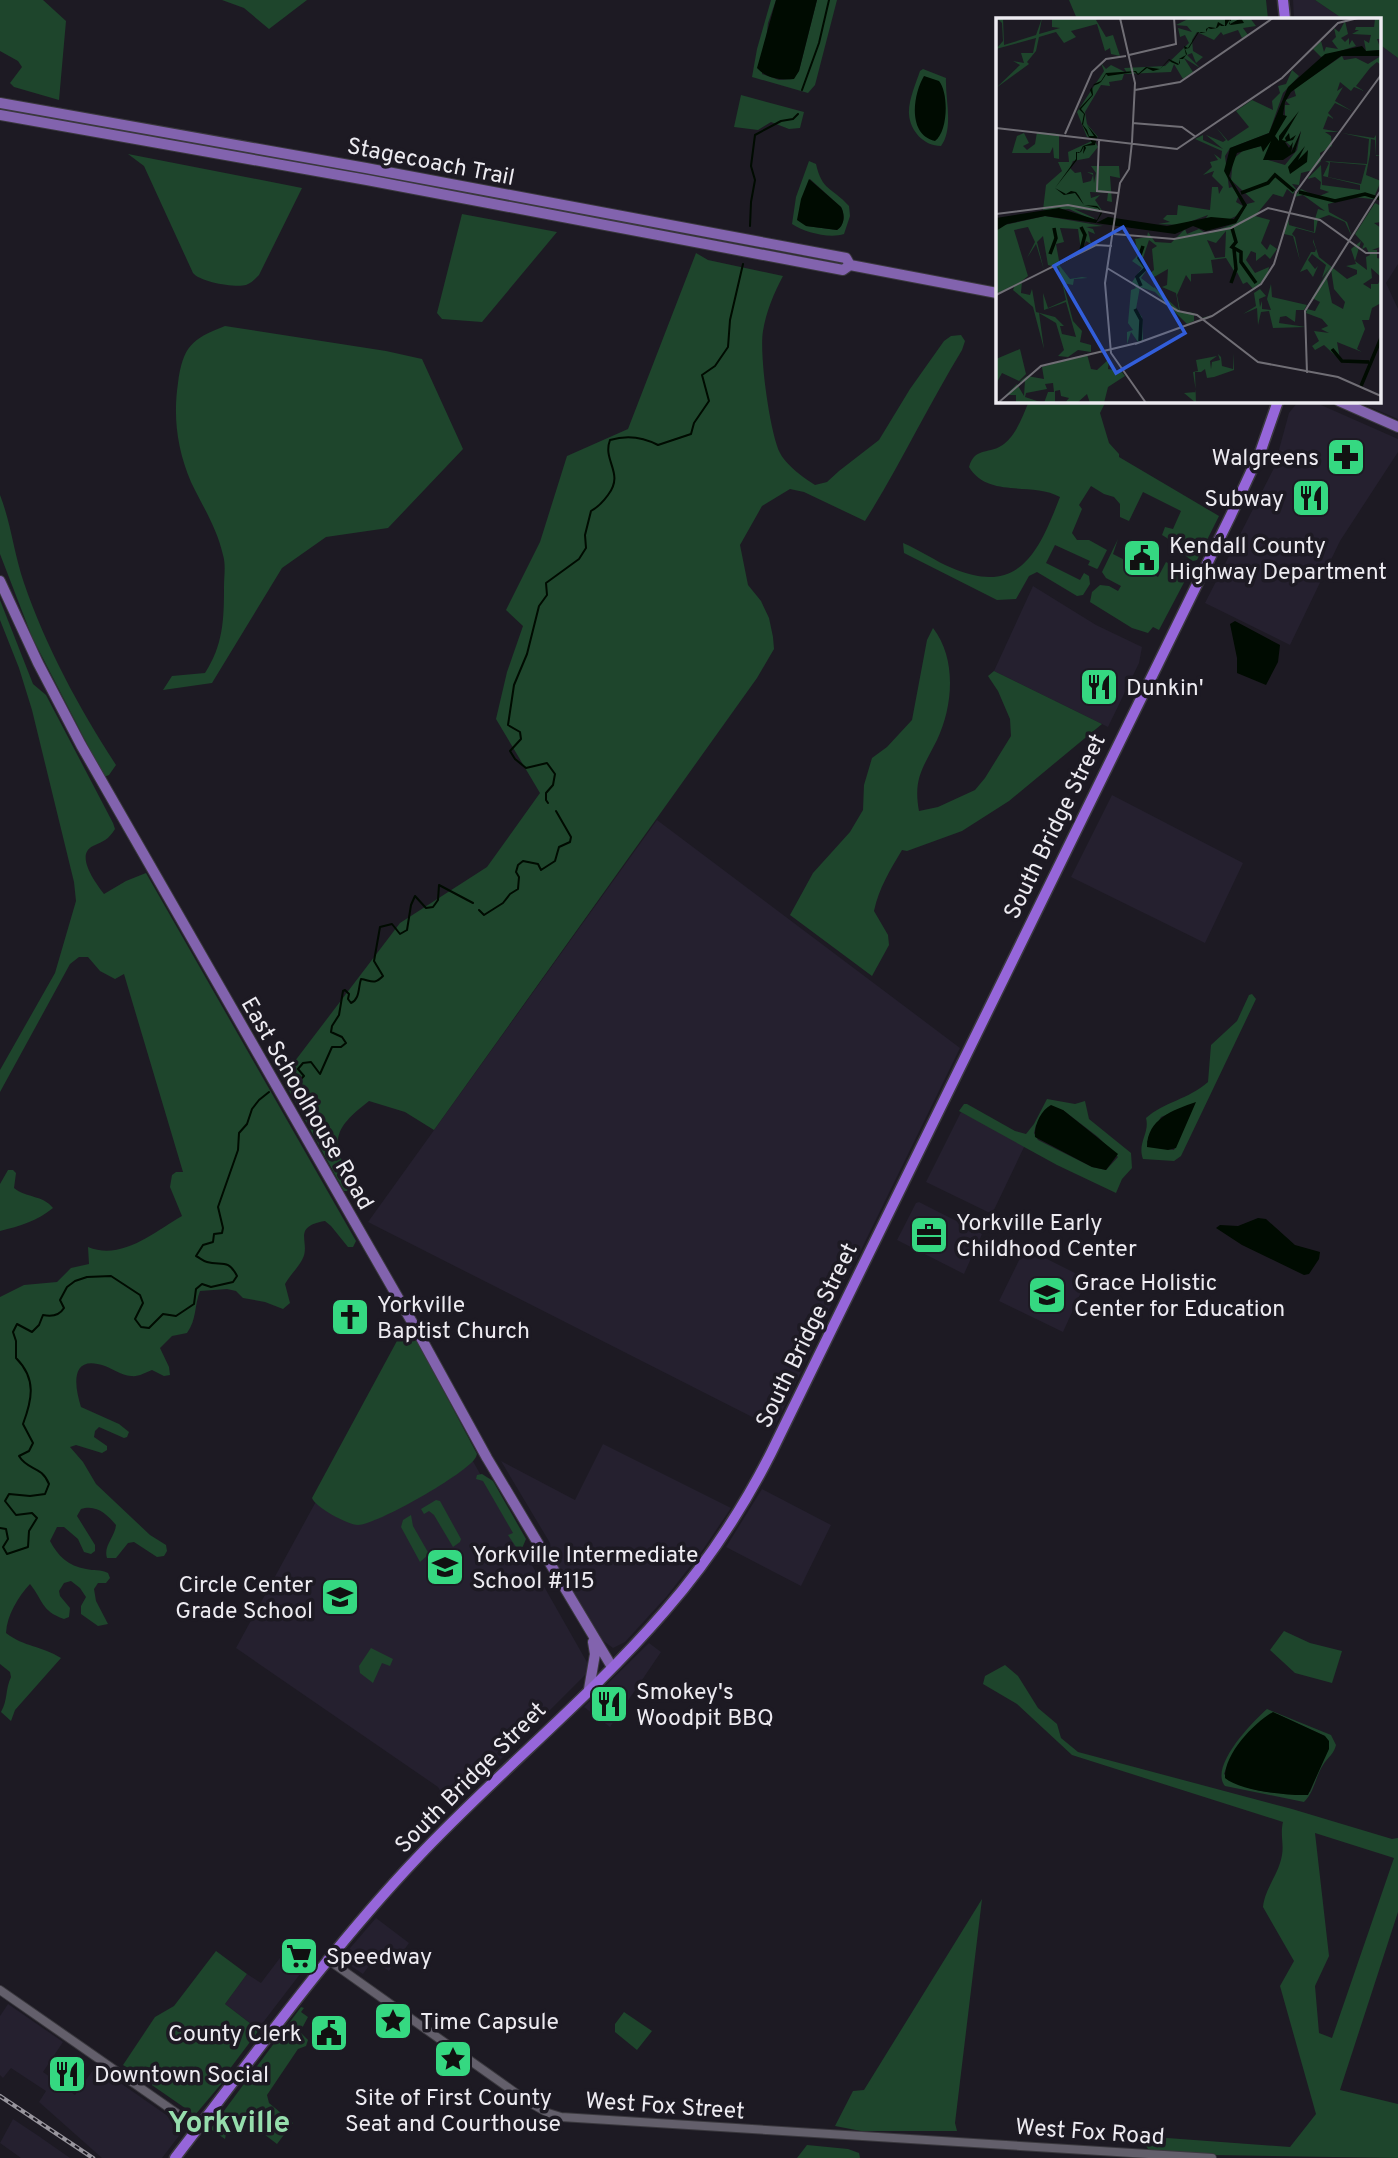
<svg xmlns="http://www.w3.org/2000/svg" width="1398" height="2158" viewBox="0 0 1398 2158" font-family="Overpass,sans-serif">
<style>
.built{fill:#25202f}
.green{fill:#1e452c;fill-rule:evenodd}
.water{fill:#000b01}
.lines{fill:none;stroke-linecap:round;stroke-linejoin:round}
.stream{stroke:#000b01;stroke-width:2}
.minor-casing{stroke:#3a383e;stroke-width:10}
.major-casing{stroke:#3a383e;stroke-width:12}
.highway-casing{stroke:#3a383e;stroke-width:13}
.minor{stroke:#635f6b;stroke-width:8}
.major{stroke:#8263ae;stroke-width:10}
.highway{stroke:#9666da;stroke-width:10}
.rail-casing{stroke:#98959d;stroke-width:4.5}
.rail{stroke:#1d1a23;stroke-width:2;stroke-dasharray:5;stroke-linecap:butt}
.labels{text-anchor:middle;stroke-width:7;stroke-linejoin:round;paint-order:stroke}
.street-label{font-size:23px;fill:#edebf1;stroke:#1d1a23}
.poi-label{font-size:23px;fill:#edebf1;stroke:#1d1a23;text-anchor:start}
.district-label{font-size:30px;font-weight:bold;fill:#96dead;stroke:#1d1a23}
.inset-river{fill:none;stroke:#000b01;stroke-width:3.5}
.inset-road{fill:none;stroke:#706e75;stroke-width:2}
.view{fill:#325eda;fill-opacity:0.15;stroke:#325eda;stroke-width:3.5}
.inset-edge{fill:none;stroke:#edebf1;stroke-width:3.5}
</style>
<rect width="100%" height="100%" fill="#1d1a23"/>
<path class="built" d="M1293 0H1315L1343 19H1294Z
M1379 44 1398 58V264L1386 283 1398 309V419L1356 401H1379Z
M1304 401H1312L1398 439V452L1340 541 1290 645 1205 603 1274 468 1289 413 1297 403Z
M1033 586 1096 625 1142 647 1139 663 1108 727 994 671Z
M1112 795 1243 863 1205 943 1071 877Z
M657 820 960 1048 860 1252 836 1294 812 1349 774 1428 368 1222Z
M961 1112 1025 1145 992 1214 926 1182Z
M919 1202 982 1234 964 1274 897 1240 916 1203Z
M1025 1248 1087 1279 1063 1332 999 1301Z
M402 1344 407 1345 588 1664 586 1674 461 1799 452 1801 444 1797 438 1787 236 1648Z
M603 1444 731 1508 702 1551 667 1596 625 1642 613 1648 598 1637 552 1557 550 1543 501 1461 575 1500Z
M762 1489 831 1525 801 1586 726 1547Z
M649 1643 661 1652 610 1727 584 1707Z
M376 1918 409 1943 389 1971 373 1960 363 1974 348 1964 345 1954Z
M292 1942 310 1956V1961L258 2029 225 2004 247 1974 261 1983Z
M8 2004 63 2042 43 2072 75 2095 96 2066 185 2128 162 2158H102L39 2102 46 2091 11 2068 3 2078 0 2075V2016Z
M13 2119 40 2137 70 2158H21L0 2143Z"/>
<path class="green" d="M0 0H43L66 21 59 100 14 87 10 83 22 67 18 61 0 51Z
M222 0H307L269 29 244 8Z
M771 0H776L768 23 762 74 779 80 793 79 799 71 817 0H837L815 85 808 93 752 77 757 49Z
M1069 0H1266L1268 19H1077Z
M1315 0H1398V58L1379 44V19H1343Z
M923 69 946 78C945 99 954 128 941 146 924 146 910 131 909 114 908 101 916 83 920 71Z
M741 95 804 112 800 128 789 129 771 122 758 130 734 127Z
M128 154 302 188 259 275C255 279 252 283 246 285 235 288 200 282 193 273L144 166Z
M809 161 816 164C822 191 832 187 849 206L850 216 844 234C829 239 804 232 792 224L796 197ZM810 179 841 207C845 214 845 225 837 230L806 226Z
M462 214 557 232 482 322 442 319 437 313Z
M696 253 708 260 783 276C774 293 766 312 763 331 759 354 770 433 780 453 786 465 804 478 815 485L827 482 839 471 879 440 910 389 944 341 951 336 961 335 965 341 962 350C928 406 900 465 865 521L804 492 790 489 762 506 740 545 748 585 761 601 769 618 773 637 774 649 757 678 434 1130 405 1112 369 1101C329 1132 332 1142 353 1186L349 1191H344L282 1078 400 923 487 867 540 793 496 719 507 672 523 626 506 610 540 542 567 456 628 429Z
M225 326 386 351 422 359 463 449 388 528 326 537 282 568 212 683 163 690 172 676 205 673C223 645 224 620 224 587 224 576 226 565 223 555 217 528 203 507 191 482 177 449 173 417 178 383 183 347 191 339 225 326Z
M1029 401H1106L1100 413 1109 443 1119 454V457L1219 516 1197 560 1193 561C1181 554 1175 542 1162 535L1165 527 1173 529 1181 511 1143 492 1129 521 1120 517V504L1114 497 1104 494 1091 486 1079 505 1082 509 1072 533 1077 540H1089L1107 550 1098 568 1097 569 1088 565 1090 561 1055 545 1046 563 1080 580 1084 573 1089 576 1090 584 1083 595 1077 596 1037 572 1029 576 1016 599 997 600 904 553 903 543C920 550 935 561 952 568 1020 597 1039 551 1060 497 1032 481 988 499 969 467 975 446 990 455 1004 444 1017 434 1023 415 1029 401Z
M0 495C11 523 14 554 24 583 46 647 79 708 116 765L109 775 104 777 32 637 0 554Z
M1118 539 1113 554 1158 577 1166 562 1182 570 1184 567 1188 569 1189 573 1159 630 1153 627 1148 633 1132 628 1090 602 1092 592 1100 585 1109 586 1118 591 1121 586 1106 578 1102 572Z
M0 600 33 684 46 695 113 823 115 829C108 840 104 841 93 846 74 855 97 885 104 894L126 881 146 873 356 1241 353 1247H348L331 1226 325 1221C290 1227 312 1243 302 1260 297 1269 290 1275 285 1284L290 1303 283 1309 265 1302 243 1298 236 1291 227 1289 200 1291C194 1306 197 1319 187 1333L172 1336 160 1348 169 1367 170 1375 164 1376 152 1370C145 1373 138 1377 131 1376 121 1375 113 1369 105 1366 70 1354 74 1385 81 1407L119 1424 129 1432 127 1437 124 1438 99 1427 95 1431 94 1437 107 1446V1450L102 1453 76 1445 70 1447 83 1462 96 1484 150 1535 166 1545 167 1551 164 1556 157 1557 134 1542 128 1543 116 1558H107C103 1546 115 1537 116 1525 107 1514 96 1504 81 1509L77 1516 95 1545V1551L91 1554 84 1552 78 1539 64 1527H57L50 1541C58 1556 68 1566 86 1569 94 1571 100 1569 108 1573L110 1578 106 1583H98L94 1589 96 1601 108 1624 98 1626 81 1614V1606L86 1597 80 1588 71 1581 64 1583 59 1591 60 1596 70 1608 69 1617 64 1619C41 1611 43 1600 30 1584 18 1597 7 1615 6 1633 24 1647 42 1646 61 1658L15 1710 11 1721 1 1712C8 1700 5 1690 11 1677L10 1672 0 1664V1297L24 1285 57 1282 71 1268 89 1264 88 1247C122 1261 154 1232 182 1216L170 1187 172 1175 176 1172H183L124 974 115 979 100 971 88 957H79L70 964 0 1092V1070L55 973 76 901 74 882 32 710 19 668 0 620Z
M933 628C957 659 953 706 937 740 923 768 913 778 919 811L938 807 975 790 985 778 1011 736 1010 719 998 691 988 676 994 671 1102 724 1009 801 962 831 907 851 902 850C890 870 879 888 874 911L888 935 889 945 872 976 790 915 813 873 850 832 863 810 864 785 872 758 887 747 912 720 927 640Z
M1252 994 1256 999 1181 1156 1174 1161 1143 1159C1137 1143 1150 1133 1146 1118 1164 1102 1189 1099 1208 1082L1211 1045 1237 1021 1249 995ZM1195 1103 1174 1150 1158 1148 1147 1142 1161 1117Z
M1047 1099 1075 1104 1085 1101 1089 1119 1131 1153 1132 1168 1122 1179 1116 1193 1057 1165 959 1111 964 1104H967L1015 1131 1026 1134 1034 1124ZM1063 1110 1098 1137 1118 1157 1106 1170 1092 1167 1038 1140 1034 1133 1036 1125Z
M8 1170H13L16 1173 14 1188C26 1198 43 1195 53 1208 37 1221 20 1226 0 1231V1184Z
M409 1331 415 1337 477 1454 476 1457C468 1473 376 1525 358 1525 348 1525 315 1507 312 1498L398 1339 403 1332Z
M482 1474 493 1481 526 1539 520 1553 508 1535 513 1533 483 1481 476 1479 477 1475Z
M436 1500 440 1501 461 1539 460 1542 453 1547 434 1515 429 1511 424 1514 421 1509Z
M411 1515 413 1526 429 1554 420 1562 401 1527 403 1520Z
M1284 1631 1310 1643 1342 1651 1332 1683 1295 1673 1270 1650Z
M371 1648 393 1659 390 1666 382 1663 373 1683 360 1673 359 1666Z
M1005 1665 1018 1676 1038 1708 1057 1724 1061 1738 1078 1752 1292 1809 1392 1839 1398 1838V1912L1340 2090 1398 2104V2158L1151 2154 1140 2136 1290 2147 1316 2114 1280 1986 1294 1961 1263 1907C1265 1888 1279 1874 1282 1855 1284 1844 1280 1834 1283 1822L1072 1755 1017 1704 983 1684 985 1676ZM1315 1833 1394 1858 1332 2038 1319 2033 1315 1986 1329 1956Z
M1267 1709 1331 1735 1336 1745C1334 1754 1328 1757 1323 1765 1315 1777 1315 1791 1304 1802L1225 1786C1209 1767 1252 1722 1267 1709ZM1277 1714 1325 1736 1323 1760 1310 1792C1281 1795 1247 1794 1224 1774 1234 1746 1253 1730 1277 1714Z
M982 1899 955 2123 957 2131H861L835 2126 853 2091 864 2090Z
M216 1951 247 1974 225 2004 259 2030 226 2074 227 2077 195 2115 123 2065 155 2017 174 2006Z
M301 2007 304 2008 301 2012 308 2017 300 2032 308 2040 306 2046 298 2049 267 2095 269 2103 293 2123 277 2144 252 2125 249 2118 245 2115 227 2129 225 2139 212 2130V2127Z
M624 2012 652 2031 637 2050 615 2032V2024Z
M807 2145 848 2149 859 2153 860 2158H797Z"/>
<path class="water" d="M776 0H817L799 71 794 79C780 80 767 79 757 68Z
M924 76 939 81C949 93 948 132 935 141 907 135 913 94 924 76Z
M809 179 841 207C845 214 845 225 837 230L806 226 797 220 801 199Z
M1235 621 1280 645 1278 662 1266 685 1237 673V658L1230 624Z
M1196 1102 1176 1148 1168 1150 1147 1147C1147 1119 1173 1110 1196 1102Z
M1051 1105 1063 1110 1118 1154 1106 1170 1092 1167 1035 1137C1034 1125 1041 1110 1051 1105Z
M1258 1218 1266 1219 1295 1245 1320 1252 1319 1259 1309 1274 1304 1275 1242 1245 1216 1228 1220 1225 1238 1226Z
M1273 1712 1325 1736 1329 1741V1749L1308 1795C1288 1796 1240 1791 1225 1778 1224 1754 1254 1723 1273 1712Z"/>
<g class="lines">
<path class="stream" d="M802 90 819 43 829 0
M750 226 751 202 755 180 751 166 755 135 781 121 793 119 798 114
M548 803 546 800V793L553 785 555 774 547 763 526 768 515 759 510 751 521 739 520 732 508 725 514 685 527 654 539 606 547 595 546 583 579 559 586 548 585 535 591 511C598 507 603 502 608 495 625 473 602 461 610 440 626 435 643 437 658 445L691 434 694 423 709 401 702 375 715 366 728 347 730 320 743 264
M479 910 484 915 503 903 510 894 518 889 519 877 516 872 518 865 523 861 538 864 541 870 555 861 559 847 570 842 571 837 556 811
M285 1084 299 1081 304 1076 298 1069 303 1063 311 1062 320 1074 332 1047H341L346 1043 342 1037 331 1032 332 1026 339 1015 343 991 345 990 349 994 348 999 351 1003C360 999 358 988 361 979 372 981 374 985 383 976L374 961 380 927 392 924 400 934 407 930 411 905 415 896 426 908 433 907 438 900 439 885 473 903
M0 1528 6 1529 8 1539 3 1547 7 1554 28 1547 29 1531 37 1518 32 1513 16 1515 5 1501 9 1494 30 1496 45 1494 49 1484C41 1465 28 1471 19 1456L29 1451 33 1443 23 1424C32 1400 37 1379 16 1358V1341L13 1332 17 1324 32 1332 39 1325 43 1315C52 1317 59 1316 64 1308L60 1300 67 1287 75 1281 87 1277 111 1276 140 1295 143 1303 135 1319 141 1327 149 1328 163 1314 176 1316 194 1304 196 1289 202 1284 211 1287 233 1282 237 1276C228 1258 221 1266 207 1262 203 1261 200 1258 196 1256L203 1245 213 1242 214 1234 222 1233 223 1228 218 1207 238 1150 239 1133 247 1124 252 1109 259 1100 269 1092"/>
<defs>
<path id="minor" d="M327 1959 527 2101 548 2113 561 2117 1212 2158
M0 1990 198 2128"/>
<path id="major" d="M0 103 366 168 846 258 850 265 997 293
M0 115 367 180 843 270 850 265
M1339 401 1398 427
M0 581 38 663 81 745 420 1336 487 1458 612 1667
M589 1689 595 1654 593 1642"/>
<path id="highway" d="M1283 0 1285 19
M175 2158C254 2056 329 1951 417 1858 497 1773 589 1699 665 1611 707 1563 742 1510 771 1453L1231 515 1261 450 1278 401"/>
</defs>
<use href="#minor" class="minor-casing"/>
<use href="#major" class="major-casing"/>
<use href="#highway" class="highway-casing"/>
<use href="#minor" class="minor"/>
<use href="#major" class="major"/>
<use href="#highway" class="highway"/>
<defs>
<path id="rail" d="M0 2096 93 2158"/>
</defs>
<use href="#rail" class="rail-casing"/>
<use href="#rail" class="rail"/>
</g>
<defs>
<symbol id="pharmacy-square" viewBox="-11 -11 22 22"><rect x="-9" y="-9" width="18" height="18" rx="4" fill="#35d881" stroke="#1d1a23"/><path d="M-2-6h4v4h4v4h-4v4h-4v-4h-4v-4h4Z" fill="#111"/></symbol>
<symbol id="restaurant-square" viewBox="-11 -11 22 22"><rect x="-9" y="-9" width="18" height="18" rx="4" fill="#35d881" stroke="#1d1a23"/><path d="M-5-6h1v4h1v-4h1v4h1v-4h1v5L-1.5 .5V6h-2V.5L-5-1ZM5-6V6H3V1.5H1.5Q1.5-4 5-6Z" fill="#111"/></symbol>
<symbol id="civic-square" viewBox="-11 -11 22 22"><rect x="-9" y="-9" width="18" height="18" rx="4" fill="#35d881" stroke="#1d1a23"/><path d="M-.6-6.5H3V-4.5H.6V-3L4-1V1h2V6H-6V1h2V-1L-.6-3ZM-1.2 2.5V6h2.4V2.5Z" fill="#111"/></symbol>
<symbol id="office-square" viewBox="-11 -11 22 22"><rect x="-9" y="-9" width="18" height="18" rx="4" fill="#35d881" stroke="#1d1a23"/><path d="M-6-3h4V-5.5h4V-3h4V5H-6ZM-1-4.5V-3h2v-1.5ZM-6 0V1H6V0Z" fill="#111"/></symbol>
<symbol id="school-square" viewBox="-11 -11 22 22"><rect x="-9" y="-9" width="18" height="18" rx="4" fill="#35d881" stroke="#1d1a23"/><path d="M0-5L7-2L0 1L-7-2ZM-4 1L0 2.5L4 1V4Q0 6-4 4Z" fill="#111"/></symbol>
<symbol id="church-square" viewBox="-11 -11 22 22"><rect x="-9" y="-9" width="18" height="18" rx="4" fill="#35d881" stroke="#1d1a23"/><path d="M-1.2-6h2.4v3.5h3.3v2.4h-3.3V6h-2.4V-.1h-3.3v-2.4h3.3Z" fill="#111"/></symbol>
<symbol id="supermarket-square" viewBox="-11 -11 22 22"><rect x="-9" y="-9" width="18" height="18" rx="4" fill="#35d881" stroke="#1d1a23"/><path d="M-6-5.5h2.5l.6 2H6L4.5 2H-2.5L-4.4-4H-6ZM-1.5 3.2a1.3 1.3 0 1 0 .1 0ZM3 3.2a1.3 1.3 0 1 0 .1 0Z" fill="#111"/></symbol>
<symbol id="sight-square" viewBox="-11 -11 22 22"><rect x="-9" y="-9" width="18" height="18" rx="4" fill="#35d881" stroke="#1d1a23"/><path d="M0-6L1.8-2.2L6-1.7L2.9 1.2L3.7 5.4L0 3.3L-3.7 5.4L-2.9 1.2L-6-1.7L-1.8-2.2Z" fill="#111"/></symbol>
</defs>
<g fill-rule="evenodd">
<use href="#pharmacy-square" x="1324" y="435" width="44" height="44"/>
<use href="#restaurant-square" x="1289" y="476" width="44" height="44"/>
<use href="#civic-square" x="1120" y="536" width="44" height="44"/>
<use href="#restaurant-square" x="1077" y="665" width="44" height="44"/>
<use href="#office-square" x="907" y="1213" width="44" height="44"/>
<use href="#school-square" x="1025" y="1273" width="44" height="44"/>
<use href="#church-square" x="328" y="1295" width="44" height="44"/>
<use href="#school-square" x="423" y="1545" width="44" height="44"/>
<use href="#school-square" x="318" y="1575" width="44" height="44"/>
<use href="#restaurant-square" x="587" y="1682" width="44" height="44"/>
<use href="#supermarket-square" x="277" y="1934" width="44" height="44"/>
<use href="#sight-square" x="371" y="1999" width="44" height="44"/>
<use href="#civic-square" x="307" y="2011" width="44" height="44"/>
<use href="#sight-square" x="431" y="2037" width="44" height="44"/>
<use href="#restaurant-square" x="45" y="2052" width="44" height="44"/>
</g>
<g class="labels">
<g class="street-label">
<text transform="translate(431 161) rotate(11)" y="8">Stagecoach Trail</text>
<text transform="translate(1054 826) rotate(-64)" y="8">South Bridge Street</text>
<text transform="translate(308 1103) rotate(60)" y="8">East Schoolhouse Road</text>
<text transform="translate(806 1335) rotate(-64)" y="8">South Bridge Street</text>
<text transform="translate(470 1777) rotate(-45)" y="8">South Bridge Street</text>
<text transform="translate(665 2105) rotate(4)" y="8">West Fox Street</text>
<text transform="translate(1090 2131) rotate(4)" y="8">West Fox Road</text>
</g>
<g class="poi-label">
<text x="1319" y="465" text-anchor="end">Walgreens</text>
<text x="1284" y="506" text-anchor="end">Subway</text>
<text x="1169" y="553">Kendall County<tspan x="1169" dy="26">Highway Department</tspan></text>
<text x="1126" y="695">Dunkin'</text>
<text x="956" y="1230">Yorkville Early<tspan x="956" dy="26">Childhood Center</tspan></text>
<text x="1074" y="1290">Grace Holistic<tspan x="1074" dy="26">Center for Education</tspan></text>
<text x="377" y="1312">Yorkville<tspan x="377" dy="26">Baptist Church</tspan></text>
<text x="472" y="1562">Yorkville Intermediate<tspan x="472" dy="26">School #115</tspan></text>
<text x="313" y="1592" text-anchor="end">Circle Center<tspan x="313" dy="26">Grade School</tspan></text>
<text x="636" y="1699">Smokey's<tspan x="636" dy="26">Woodpit BBQ</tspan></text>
<text x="326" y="1964">Speedway</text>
<text x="420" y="2029">Time Capsule</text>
<text x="302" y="2041" text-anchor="end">County Clerk</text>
<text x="94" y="2082">Downtown Social</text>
<text x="453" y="2105" text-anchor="middle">Site of First County<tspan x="453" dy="26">Seat and Courthouse</tspan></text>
</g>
<g class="district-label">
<text x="229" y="2132">Yorkville</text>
</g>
</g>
<g transform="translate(996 18)">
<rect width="385" height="385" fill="#1d1a23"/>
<path d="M1 0H7L8 27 40 17 46 0 43 16 64 10 56 9V0H103L100 2 110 19 117 17 124 38 115 36 114 30 109 33 101 6 75 13 80 19 68 25 60 14 43 19 40 33 31 44 33 46 0 70 24 47 17 43 28 45 25 35H37L40 20 0 31 7 23 6 5ZM180 0H254L260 8 247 10 252 17 246 20 242 12 227 17 235 28 225 14 218 22 201 14 196 22 197 33 207 39 200 45 196 35 191 37 204 50 188 40 197 54 187 61 178 46 175 54 128 56 126 62 113 64 114 68 105 67 89 94 91 106 102 119H91L81 94 108 53 105 45 110 51 115 47 131 55 128 50 169 48 193 25 189 17 184 19 182 10 196 14 191 8 180 7 192 1ZM385 0V21H381L385 32 370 33 368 22 373 25 375 17 356 16 363 12H359L360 9H378L379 1ZM349 3 352 16 345 20 349 24 353 20V27L356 22 360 28 325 39 317 31 325 23 328 34 330 29 342 31 336 23 340 19 338 10 343 14ZM346 38 348 42 360 40 372 46 385 38V47L381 44 374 50 360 68 368 73 358 69 355 73 344 64 341 73 347 69 339 83 356 93 339 85 332 95 338 101 332 98 327 111 343 114H329L335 118 336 128 324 135 325 143 317 152 305 155 303 167 296 166 300 171 297 176 291 171 287 179 277 176 259 198 274 202 265 225 271 232 274 226 281 231 274 241 269 236 260 243V235L255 233 250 242 259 255 273 249 271 259 258 272 251 264 247 266 241 254 236 262 238 253 230 240 215 242 217 255 195 256V264L190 257 181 277 184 293 198 295 206 300 216 297 206 301 198 296V303L191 306 159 274 144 269 140 291 146 299 147 322 142 324 135 314 131 326V314L137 312 132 305 135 272 140 270 136 264 146 250 136 243 142 237 139 221 151 219 152 214 159 224 175 225 189 211 191 216 203 211 211 216 240 205 251 186 259 184 235 162 237 141 248 132 266 128 280 115 289 99V87H294L289 82 300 78 298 71ZM305 113 301 132 289 147 272 142 291 127 273 132 289 123 297 130ZM230 213 229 239 219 240 211 222 220 225ZM153 222 161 228 156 231 158 252 152 257 157 256 158 270 145 260 152 250 147 240ZM172 251 171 267 166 269 180 275 183 292 158 269V259ZM296 52 303 58 287 75 273 115 234 130 229 138 233 170 236 169 244 180 247 185 242 179 240 184 247 188 242 197 230 203 210 200 212 197 185 207 162 206 174 204 167 201 171 197H181L182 187 214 192 216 169H222L223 176 227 169 216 158 218 153 207 157 216 149 214 144 222 142 218 136 225 141 226 133 199 121 207 117V122L227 131 210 117 227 124 230 122 219 108 232 123 253 109 240 93 256 82 277 92 276 83 284 75 282 68 290 66ZM41 114 63 116V141L58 140 57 129 54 135H16L21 118 28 115 33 125 27 128 31 132 39 126ZM346 115 378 120 380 117V137L385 138H380L379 122 375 121 374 136 370 157 385 163 379 177 385 182 358 179 332 186 333 194 351 204 356 219 349 204 333 197 322 201 319 215 300 210 296 216 299 219 304 243 297 218 288 216 292 199 293 207 318 214V201L294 197 319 201 322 191 329 193 307 177 298 179 305 171 321 179 333 174 324 171 325 164 319 159 311 161 325 147 326 167 364 172V167L327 158 333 145 329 143 371 146 373 121ZM334 144 370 147 365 166 332 159ZM98 122 102 129 93 140 77 143 74 150 79 155 85 154 87 165 95 163 97 157 91 154 97 155 98 165 100 155 95 148H123L124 160 114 158 116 184 111 183 112 175 94 174 95 180 104 177 99 182 107 194 78 191 98 200 99 203 73 191 47 192 50 167 66 153 62 144H73L72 134ZM379 185 385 188V204L378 205 385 210V234L384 229 376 232H381V240L385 241V259L375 250 376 260 367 266 375 271V266H382L385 260V285L376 290 373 302H366L369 311 361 331 366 334 341 324 344 341 356 344H346L328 327 319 332 316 328 323 323 318 313 333 315 325 311 332 308 326 301 310 295 311 291 319 293 324 284 316 280 334 249 326 260 330 247 316 236 312 242 319 251 322 248 317 259 311 251 304 254 315 234H319L320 231 317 224V221L323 239 351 261 361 256V252L350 248 360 246 355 231 365 223 359 243 371 252 370 239 374 237 370 229 366 231 368 226 359 216ZM335 251 338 271 349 284 347 291 336 285 331 261ZM49 198 107 208 90 209 97 211 99 216 92 213 95 226 90 223 85 233 82 211 64 210 68 224 60 226 64 248 74 261 86 259 92 260 78 261 77 267 67 265 77 303 86 313 84 324 95 327V334L82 332 72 339 62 338 68 332 60 305 43 295 48 331 37 289 17 272 19 267 2 275 0 270V209ZM32 209 39 224 31 240 40 226 48 252 41 224 47 218 52 247 63 250 70 282 52 290 47 275 48 292 70 284 80 319 66 316 64 308H68L59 299 40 294 36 271 34 277 25 275 26 263 32 258 18 212ZM275 266 276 279 311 287 308 292H300L299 304 290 298 284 299 283 305 310 309 277 310 273 293 265 294 262 307 261 290 247 296 260 288 258 275 264 271 270 278 263 281 264 289 266 283V291L275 292 271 281ZM24 331 30 356 23 363 6 355 0 366V341ZM238 335V352L218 359 211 360 209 351 205 354H199L200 385 188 375 200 374 197 354 202 353 200 342 221 338 214 343 215 351 216 344 224 342 222 336 225 339 226 348 237 351ZM91 336 95 351 101 352 113 341 112 351 125 353 129 358 112 369 108 385H94L91 376 81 385H69L73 380 65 378 64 372 59 373V385H48L52 374H58L57 365 49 366 51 371 30 375 29 379 47 385H20V377H10L21 366 28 378 29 362 23 364 31 358 48 361 46 349Z" fill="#1e452c" fill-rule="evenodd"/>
<path d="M229 0 235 1V3H233L234 6 245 0 248 5 235 7 233 6V4L234 1 230 8H225L224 7 221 10 215 11 212 10 210 14 205 15 203 14 193 30 189 31 191 36 187 41H183L184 45 182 47 175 44 173 42 164 51 157 53 151 50 142 57 139 54 112 58 110 56 109 58 105 64 102 66 96 68 97 77 85 91 89 96 87 107 91 112 93 118H98L91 107 101 119 99 127 89 128 90 130 87 136 88 128 85 134 82 135 81 134V142L59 170 70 176 75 173 80 174 83 178 88 187 101 188 103 190 106 195 100 205 112 199 171 208 215 199 238 201 247 188 228 153 234 130 273 115 292 69 329 36 366 28 370 33 385 32V38H345L295 74 289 84 287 97 291 98 279 118 283 123V118L303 93 286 122 290 123 289 120 293 115 294 121 300 117 297 122 289 124 293 130 297 124 295 135 305 113 299 134 287 142H267L275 123 267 134 265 128 241 135 233 158 251 187 240 205 210 213 197 208 179 216 49 198 11 206 0 213V200L63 190 101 202 105 194 102 190 88 187 79 175 68 177 59 170 80 141V134H84L87 128 96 125 86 106 88 96 83 91 96 77 94 72 98 66 105 63 110 55 140 53 142 56 150 49 164 51 173 41 183 46V41L190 37 188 28 192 30 202 14H210V11L213 9 220 10 222 4 229 8ZM309 128 302 142 312 132 311 144 294 156 292 149Z" fill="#000b01"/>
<path class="inset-river" d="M303 174 339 183 369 176 385 181M245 175 272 165 279 157 298 173M236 210 240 224 236 229 245 234V244L260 265M85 232 89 217 85 209M54 236 60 220 58 210M235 265 240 251 238 231M145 268 141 259 150 250 143 240 147 228M139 291 145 302 144 323M336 331 346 343 373 344M365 368 385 320"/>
<path class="inset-road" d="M124 0 139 65 136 124 133 151 124 165 109 265 115 335 150 385M133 37 180 26 178 0M139 72 184 64 277 0M136 105 186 109 200 119M0 110 181 131 286 60 342 5 362 0M69 116 96 54 110 41 130 38M103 123 101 173 122 175M0 196 72 187 120 196M118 216 178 221 235 210 272 190 324 202 370 235H385M111 250 182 293 201 297 262 344 342 359 385 378M0 277 100 227 116 228M139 326 216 298 265 266 278 246 300 174 385 57M311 355 309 293 385 172M2 385 45 348 141 325"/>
<path class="view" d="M127 209 189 315 120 355 58 248Z"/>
<rect width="385" height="385" class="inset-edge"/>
</g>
</svg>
